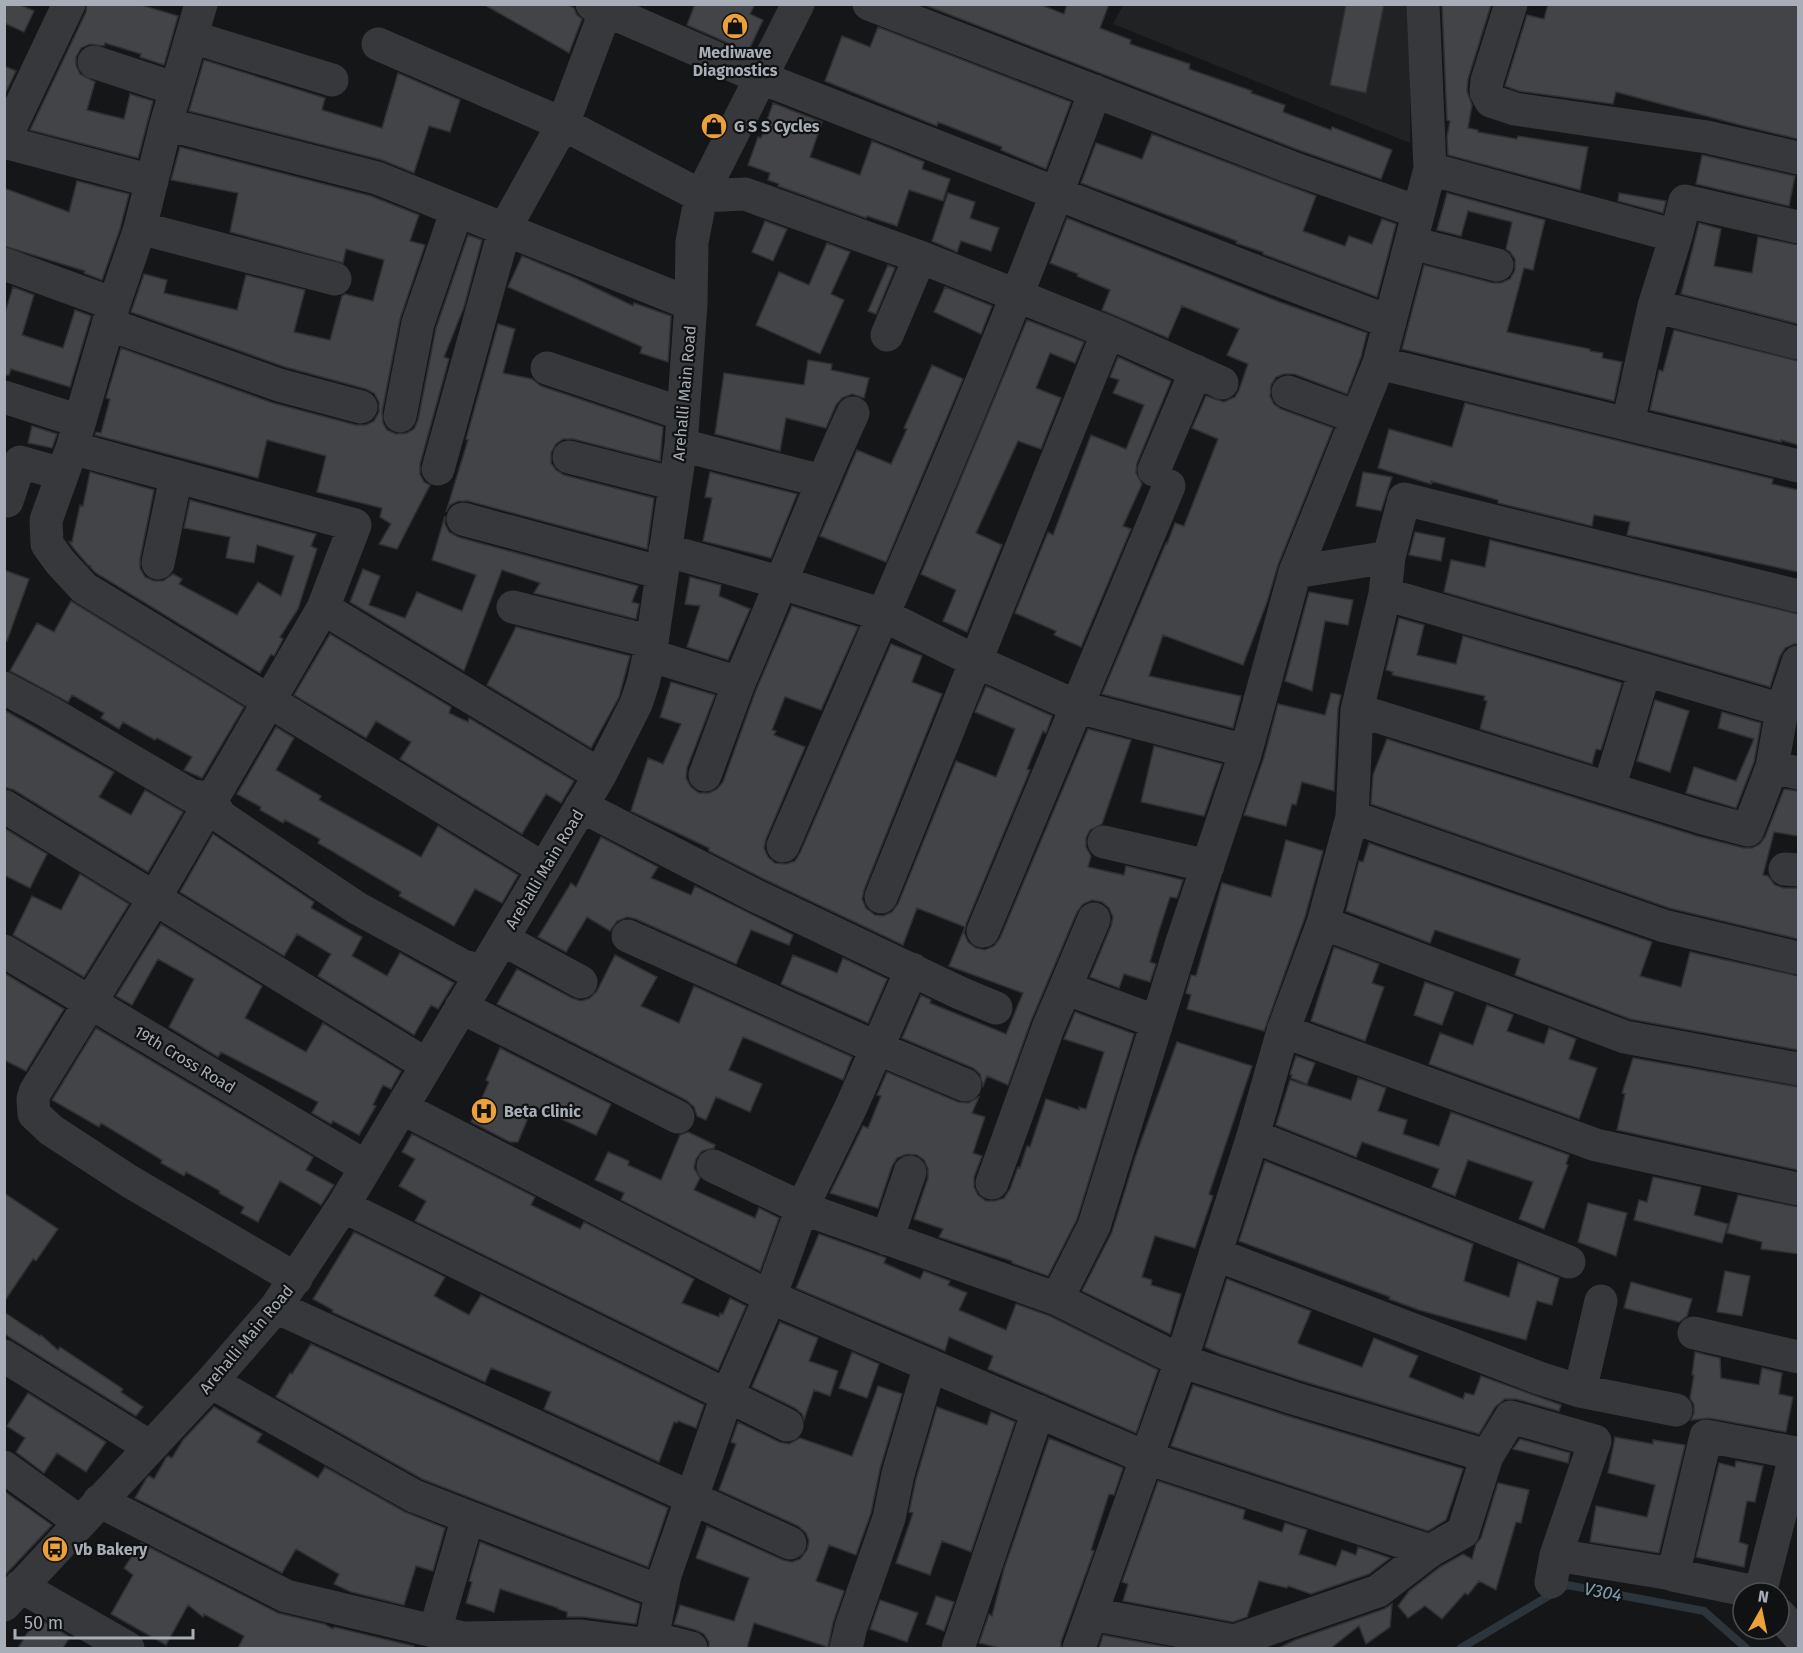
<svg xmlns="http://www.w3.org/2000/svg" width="1803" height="1653" viewBox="0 0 1803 1653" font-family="'Fira Sans',sans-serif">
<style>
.built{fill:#212224}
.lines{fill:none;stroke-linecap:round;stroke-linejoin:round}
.stream{stroke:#2c353b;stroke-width:8}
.building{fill:#424447;stroke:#2f3033;stroke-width:1.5}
.minor{stroke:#37383c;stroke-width:33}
.labels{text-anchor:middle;stroke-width:4.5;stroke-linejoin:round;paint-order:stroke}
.poi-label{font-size:16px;font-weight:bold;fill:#a8aeb7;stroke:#101112;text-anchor:start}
.street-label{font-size:16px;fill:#a8aeb7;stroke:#101112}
.water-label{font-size:18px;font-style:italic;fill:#809eb1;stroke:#101112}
</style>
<rect width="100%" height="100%" fill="#151617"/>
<path class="built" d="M1123 5H1411L1410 143 1113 24Z"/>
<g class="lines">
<path class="stream" d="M1461 1648 1567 1585 1704 1611 1746 1648"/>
</g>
<path class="building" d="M4 4H18L34 11 24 32 4 23Z
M87 4H138L178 16 164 65 140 57 141 54 105 43 104 46 90 44 81 48 76 57V65L80 74 95 82 87 110 124 119 130 94 153 101 138 158 30 130 86 12Z
M483 4H567L574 8 577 15 582 19 569 53Z
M695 4H755L750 14 763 20 748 52 687 25Z
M922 4H1039L1064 14 1067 4H1109L1100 28 1131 40 1130 44 1190 64 1189 69 1252 91 1251 93 1285 105 1283 112 1331 130 1332 127 1392 150 1381 179 1296 149Z
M1346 4H1384L1366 93 1330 85Z
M1442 4 1491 5 1468 79 1467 91 1472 105 1468 128 1478 130V132L1517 139 1518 136 1588 147 1580 190 1448 155 1447 137 1450 121 1447 120Z
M1548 4H1798V139L1740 125 1616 92 1613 104 1519 91 1505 86 1527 15 1544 19Z
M878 27 1071 102 1046 169 1001 150 1002 147 938 122 937 126 825 81 842 36 870 47Z
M204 60 325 98 322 110 382 128 398 73 460 100 450 132 429 126 414 173 382 160 189 111Z
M4 66 16 71 4 96Z
M773 103 822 122 810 157 860 175 872 141 924 162 922 169 950 179 943 201 909 190 897 226 867 216 866 218 778 186 779 184 768 180 770 173 748 165 758 137 761 138Z
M1152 134 1316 196 1303 231 1345 246 1349 236 1372 244 1382 219 1396 224 1377 297 1263 254V252L1236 243 1237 241 1081 183 1096 143 1142 159Z
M180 147 371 196 419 215 410 241 425 245 400 319 382 412 383 423 387 430 396 434 407 433 414 429 418 420 436 328 468 235 482 240 464 307 444 357 449 359 420 464V474L424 482 430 485 397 549 379 544 391 524 380 517 382 508 317 492 326 456 267 440 258 478 95 435 96 432 101 433 110 399 106 398 121 348 273 403 356 425H366L374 421 379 412V402L374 393 366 389 285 367 131 312 144 274 167 280 164 293 237 310 246 275 305 290 294 332 330 340 342 296 345 294 373 301 384 260 346 249 343 263 230 232 238 193 171 180Z
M1702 155 1795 176 1789 206 1696 184Z
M77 181 129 194 120 229 102 280 84 273 85 271 4 246V188L69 212Z
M948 193 975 202 970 218 999 228 991 251 961 241 957 252 932 241Z
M1447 193 1545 220 1533 270 1524 268 1507 332 1590 349V351L1603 353 1602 358 1622 362 1614 401 1402 349 1424 265 1493 283H1501L1510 279 1515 270V259L1510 252 1506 249 1512 222 1468 211 1461 236 1437 230Z
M1619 193 1666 201 1663 213 1618 201Z
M1067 218 1277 301 1367 333 1361 357 1347 394 1294 374H1284L1276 377 1271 385 1270 396 1274 404 1281 409 1333 428 1278 565 1267 602 1243 665 1163 635 1149 676 1241 696 1233 728 1102 694 1166 543 1167 544 1175 523 1184 526 1218 439 1192 428 1206 396 1224 402 1235 397 1239 390 1248 364 1227 355 1239 329 1182 306 1168 338 1102 310 1110 290 1077 276 1078 274 1050 263Z
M765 221 787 229 773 261 752 252Z
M1699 223 1721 229 1714 266 1752 273 1758 237 1798 245V324L1681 294Z
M827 243 850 252 831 294 844 300 820 354 756 325 779 272 809 285Z
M522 256 575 278 633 306 634 303 671 316 668 362 640 353 642 347 508 287Z
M888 265 895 268 876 314 868 311Z
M13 287 34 295 22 335 63 348 75 310 91 316 70 387 11 369 9 375H4V316Z
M945 287 992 306 981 334 934 312Z
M1027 320 1084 342 1075 363 1050 353 1036 388 1061 398 1041 449 1018 441 976 533 1002 545 967 632 943 621 956 590 921 574Z
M498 324 515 329 503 373 532 379 541 386 663 427 660 461 573 439H563L556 444 551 453V463L556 470 564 475 654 498 647 549 468 501H458L450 505 446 512 468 440 466 439Z
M1674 330 1798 361V445L1781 440V442L1650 410 1659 370 1663 371Z
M1118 357 1171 381 1137 463 1136 473 1142 484 1123 526 1131 529 1081 647 1054 635 1056 631 1015 613 1048 532 1053 535 1091 435 1126 449 1144 405 1113 393 1119 380 1110 377Z
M808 360 832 364 831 370 869 378 864 398 852 394 842 398 836 405 826 428 786 418 780 451 715 434 724 373 804 385Z
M932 365 963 379 886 562 820 536 857 450 891 464 907 429 904 428Z
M1465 403 1773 479 1772 484 1798 490V572L1627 535 1630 522 1594 515 1592 526 1498 503V500L1431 481V484L1378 468 1389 429 1452 447Z
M32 426 57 434 52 448 28 443Z
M90 472 154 490 140 559V568L145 577 154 581H163L173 574 182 579 179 584 237 615 258 582 281 596 294 556 257 545 254 563 226 558 230 537 184 528 190 500 316 534 311 546 317 549 298 609 280 637 283 639 274 656 271 654 260 673 96 573 90 567 91 566 88 565 75 550 69 542H72L80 505 83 506Z
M710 472 797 494 771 558 703 541 712 498 705 497Z
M1363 472 1392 477 1381 511 1356 506Z
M445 516V524L449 532 458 537 638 586 632 602 639 604 636 619 534 593 540 583 502 570 464 671 350 602 363 569 380 576 369 605 405 618 417 592 462 611 476 575 432 560Z
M1415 532 1445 538 1441 561 1409 555Z
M1490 540 1798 614V644H1794L1785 648 1780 656 1770 687 1444 592 1451 560 1485 567Z
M4 570 29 579 7 641 4 640Z
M690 577 721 585 719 596 750 609 728 660 687 647 700 606 685 604Z
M1309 592 1353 600 1348 625 1325 621 1312 691 1285 681Z
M71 601 244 707 202 778 184 770 192 757 157 738 155 740 123 722 119 729 101 718 104 713 72 695 68 702 10 671 37 623 54 632Z
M792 606 858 627 821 710 785 697 772 730 776 731 774 735 805 747 766 839 764 848 768 857 775 863 786 864 795 861 800 853 891 644 922 656 912 682 942 694 864 890 862 899 866 908 875 915 883 916 892 912 898 904 956 761 996 777 1015 729 975 712 986 686 1052 716 1046 733 1043 731 1027 769 1030 770 966 924 964 933 968 942 976 948 985 950 994 946 1000 938 1088 729 1131 740 1102 824 1090 830 1086 838V847L1091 856 1088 867 1124 875 1126 866 1183 880 1177 898 1170 897 1159 931 1150 962 1156 964 1150 982 1124 974 1119 988 1090 977 1111 926 1113 917 1109 908 1102 902 1092 900 1083 904 1077 912 1031 1021 1008 1085 987 1076 983 1086 980 1074 973 1068 902 1038 921 995 931 1000 930 1003 1006 1034 1023 993 949 966 965 927 917 908 903 945 764 879 709 851V848L631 811 648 758 663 764 681 724 660 717 671 682 715 695 687 768 686 778 691 787 699 793H709L717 789 723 782 756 690Z
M1399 618 1424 625 1417 655 1456 664 1463 636 1622 683 1601 750 1596 749 1592 764 1480 729 1487 701 1484 700 1485 696 1392 675 1393 672 1386 670Z
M516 627 630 656 619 697 591 748 487 685Z
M330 634 451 707 449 713 468 722 469 718 574 781 561 803 546 794 522 834 400 759 411 742 376 721 366 738 294 695Z
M1331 693 1341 695 1338 709 1334 791 1302 782 1296 805 1292 804 1286 826 1244 815 1264 757 1278 704 1325 715Z
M1655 700 1689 711 1670 772 1637 761Z
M4 710 114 772 99 797 131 815 145 790 183 812 148 872 14 790 4 787Z
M1722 712 1761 723 1754 762 1736 808 1686 793 1694 767 1736 781 1754 739 1718 728Z
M276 727 294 738 276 770 321 796 319 800 421 857 438 826 518 875 502 903 475 889 454 926 399 896 401 892 318 843 320 839 285 820 283 823 260 810 261 807 237 794Z
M1387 739 1697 836 1744 848H1752L1760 844 1765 837 1784 789 1798 791V836L1774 832 1763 875 1768 876 1775 885 1784 888H1798V939L1669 908 1371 804 1373 775Z
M1154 746 1222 764 1204 816 1141 802Z
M4 828 47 854 30 888 4 875Z
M213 834 314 902 311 908 362 937 352 956 387 976 400 953 454 983 438 1009 431 1005 414 1035 318 976 331 954 297 934 284 956 180 892Z
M601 837 658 867 651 878 691 895 695 886 793 935 789 945 751 930 736 964 636 919 627 917 617 921 610 931 587 917 566 952 538 937 571 883 576 887Z
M1286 840 1323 851 1305 917 1264 1031 1187 1009 1191 995 1186 993 1191 975 1196 976 1222 883 1271 897Z
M1369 843 1652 942 1640 976 1681 987 1690 952 1798 976V1050L1630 1019 1515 975 1520 959 1435 930 1430 943 1346 911 1359 861 1363 862Z
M80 874 129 904 84 977 13 935 32 896 61 910Z
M161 924 262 986 245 1018 306 1052 323 1023 401 1071 391 1089 383 1085 373 1105 376 1106 359 1135 333 1121 331 1124 312 1113 318 1102 221 1052 218 1057 169 1027 194 979 158 959 132 1005 116 996Z
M1334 947 1379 964 1372 983 1384 987 1365 1041 1311 1021Z
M615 955 657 977 641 1006 679 1023 694 986 852 1057 843 1080 743 1037 729 1070 762 1084 750 1112 716 1097 706 1120 697 1116 694 1107 686 1100 497 1004 517 969 572 998 581 1001 590 998 597 991Z
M793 955 837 973 843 958 887 979 868 1023 781 984Z
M4 973 64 1009 26 1071 4 1060Z
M1425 982 1454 992 1442 1025 1414 1015Z
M1487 1005 1513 1015 1507 1031 1544 1044 1549 1028 1576 1039 1569 1059 1597 1068 1579 1119 1429 1064 1440 1033 1473 1045Z
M1075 1012 1134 1034 1077 1219 1048 1276 1012 1263V1261L939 1237 943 1229 914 1219 928 1178V1169L924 1160 917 1155 907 1154 897 1158 892 1166 878 1208 830 1193 863 1126 868 1128 881 1096 877 1095 887 1072 958 1102 968 1103 979 1097 972 1113 985 1117 973 1153 982 1156 974 1177V1187L978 1195 986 1201H995L1004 1198 1010 1189 1018 1167 1020 1168 1027 1146 1030 1147 1046 1099 1079 1110V1107L1086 1109 1104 1052 1064 1039Z
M96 1028 313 1157 306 1170 334 1185 321 1205 280 1181 258 1222 241 1213 244 1207 219 1193 220 1191 186 1172 184 1176 161 1163 162 1160 101 1123 99 1127 52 1100Z
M1177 1042 1252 1066 1209 1194 1213 1196 1195 1248 1155 1236 1142 1277 1152 1280 1151 1285 1181 1294 1170 1334 1082 1291 1112 1232 1136 1155Z
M500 1048 611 1104 596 1135 533 1106 518 1142H510L471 1122 489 1082 486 1080Z
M1296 1056 1315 1063 1307 1084 1291 1078 1292 1075 1290 1074Z
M1633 1058 1798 1087V1170L1617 1130 1625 1094 1622 1093Z
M1358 1078 1386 1088 1378 1111 1407 1120 1403 1134 1439 1146 1451 1112 1569 1155 1566 1164 1568 1165 1544 1229 1519 1219 1533 1182 1468 1160 1455 1196 1432 1187 1439 1169 1362 1142 1356 1157 1276 1125 1290 1080 1351 1100Z
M688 1132 715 1145 714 1148 702 1151 696 1159 694 1168 700 1178 694 1190 755 1218 759 1208 779 1218 760 1271 621 1200 624 1193 595 1180 608 1152 629 1161 628 1165 661 1180 680 1135Z
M412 1134 535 1197 531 1205 580 1229 584 1222 694 1279 682 1303 719 1317 720 1313 723 1314 730 1298 746 1306 718 1370 415 1221 426 1201 399 1186 415 1159 402 1152Z
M1265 1161 1473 1244 1464 1281 1509 1297 1518 1262 1559 1278 1552 1305 1537 1301 1526 1340 1419 1310 1389 1299 1390 1297 1239 1241Z
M1653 1177 1701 1187 1694 1215 1728 1224 1722 1243 1634 1220 1639 1200 1647 1202Z
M4 1193 58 1229 36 1261 33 1259 4 1302Z
M1738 1195 1798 1207V1254L1761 1249 1762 1242 1727 1233Z
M1588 1203 1627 1213 1616 1256 1578 1242Z
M354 1232 445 1277 434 1296 469 1315 481 1295 704 1405 696 1428 678 1421 677 1423 674 1422 659 1462 544 1409 551 1392 491 1368 485 1382 332 1312 333 1310 313 1299Z
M819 1234 886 1258 884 1263 920 1279 924 1271 950 1281 948 1285 967 1293 959 1310 1006 1330 1016 1304 1050 1316 1158 1370 1136 1433 988 1369 993 1356 949 1337 945 1351 796 1288Z
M1725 1271 1750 1276 1742 1316 1717 1312Z
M1227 1279 1311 1311 1298 1342 1299 1344 1362 1367 1374 1338 1418 1356 1409 1377 1463 1399 1465 1393 1474 1395 1481 1376 1561 1405 1559 1411 1516 1399H1505L1495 1407 1479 1434 1299 1380 1220 1354 1205 1347Z
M1631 1282 1692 1299 1687 1316 1679 1322 1624 1308Z
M4 1312 40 1336 41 1335 58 1350 60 1347 123 1389 121 1392 143 1407 136 1416 12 1339 4 1333Z
M780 1322 818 1338 809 1361 838 1371 830 1396 814 1390 804 1420 802 1414 795 1408 752 1387Z
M311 1344 668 1508 648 1567 422 1479 276 1397 290 1373 292 1374Z
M852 1352 879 1364 867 1398 839 1388Z
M1695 1352 1720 1358 1721 1378 1759 1385 1762 1368 1782 1373 1779 1394 1793 1397 1786 1432 1709 1418 1691 1420 1694 1413V1405L1690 1398 1694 1375H1692Z
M1193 1385 1288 1416 1463 1469 1446 1520 1428 1531 1171 1446Z
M878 1386 902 1394 880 1469 871 1513 856 1555 829 1545 816 1581 844 1591 833 1623 828 1647 754 1623 747 1648H709V1642L704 1634 696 1630 674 1624 680 1605 734 1621 749 1578 696 1558 707 1526 783 1560 792 1562 800 1559 807 1550 809 1541 806 1533 798 1526 719 1490 736 1444 731 1442 738 1422 779 1442 789 1444 800 1438 852 1456Z
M28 1393 106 1442 86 1472 57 1453 44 1473 16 1452 25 1438 7 1426Z
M214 1407 262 1434 257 1442 318 1478 325 1467 405 1512 445 1528 433 1571 416 1566 404 1605 351 1592 334 1584 339 1574 296 1549 282 1573 135 1498 146 1479 149 1476 154 1479 166 1458 168 1456 172 1458 183 1440Z
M937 1407 987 1425 991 1412 1015 1422 971 1552 942 1541 930 1575 896 1563 913 1513 909 1512 916 1479Z
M1615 1437 1653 1444V1440L1685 1445 1659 1553 1590 1542 1596 1506 1647 1517 1655 1485 1608 1473Z
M1049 1438 1123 1468 1114 1495 1109 1494 1091 1550 1094 1551 1061 1642V1648H1000L979 1643 989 1614 992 1616 1004 1569Z
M1520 1439 1570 1453 1568 1463 1513 1449Z
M1736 1461 1763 1466 1755 1502 1747 1501 1739 1542 1748 1545 1744 1567 1696 1557 1719 1463 1735 1467Z
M1158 1481 1245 1510 1243 1519 1282 1532 1285 1523 1307 1530 1299 1554 1336 1566 1342 1550 1356 1555 1358 1547 1390 1558 1369 1574 1311 1594 1288 1586 1287 1588 1259 1581 1247 1617 1233 1622 1123 1601 1128 1584 1122 1582Z
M1498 1483 1529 1490 1521 1523 1516 1522 1496 1590 1479 1581 1468 1595 1465 1593 1442 1619 1425 1606 1408 1618 1398 1606 1409 1591 1440 1567 1463 1554 1472 1559 1476 1544 1481 1538Z
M4 1491 52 1525 4 1576Z
M480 1542 640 1604 636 1624 583 1617H567V1612L558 1609V1608L500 1589 494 1612 466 1603 472 1582 469 1581Z
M141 1543 278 1613 324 1624 333 1629 334 1627 414 1646 413 1648H238L244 1636 204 1614 203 1617 188 1605 166 1645 111 1614 133 1575 124 1568Z
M936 1596 954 1602 944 1631 926 1624Z
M880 1600 918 1613 907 1642 870 1629Z
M1392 1604 1390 1627 1366 1644 1359 1626 1331 1648H1279L1295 1640 1384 1609Z
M37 1617 70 1637 63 1648H18Z
M1103 1635 1173 1648H1099Z"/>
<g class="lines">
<path class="minor" d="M201 4 166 124 140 228 114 304 72 448 46 520 47 544 60 562 84 588 544 869
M592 4 762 78 1255 271 1390 322
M869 4 1290 167 1418 212
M1511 4 1487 81 1486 92 1491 101 1515 109 1707 137 1798 158
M192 37 332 80
M378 44 563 124 701 196 745 194 920 257 1108 332 1222 383
M94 62 176 89
M166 124 377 178 691 304
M4 141 69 4
M4 142 152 181
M1430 169 1676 236 1654 306 1628 423
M140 228 335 279
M1676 236 1685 201 1798 227
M1412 243 1497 265
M4 264 114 304
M1654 306 1798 343
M108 324 279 385 361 407
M887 335 920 257
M1379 363 1798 466
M547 368 683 414
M1288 392 1356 417
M4 397 79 421
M400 416 418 323 457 210
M681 445 822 481
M72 448 355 525 323 608 154 899 35 1092 33 1099 34 1114 51 1130 129 1181 296 1279
M569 457 675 484
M438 469 505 228 563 124 608 4
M1154 470 1196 371
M4 499 7 501 20 462 62 474
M463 519 662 573
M665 550 782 583 883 615 975 661 1078 707 1246 751
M1389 557 1404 499 1798 596
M158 563 176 477
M1385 594 1782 710
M513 607 652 642
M323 608 600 775
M649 655 739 683C778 593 812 502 853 413
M4 688 47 711 190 795 211 799 220 816 357 908 463 966 483 971
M1357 710 1703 818 1748 830 1772 767 1782 710 1798 662
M1772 767 1798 773
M705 775 739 683
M1609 788 1645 670
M4 806 427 1065
M581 806 756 896 960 993 996 1008
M1352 817 1664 926 1798 958
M1104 842 1208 866
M783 846C891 596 1002 347 1095 91
M1785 869 1798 870
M881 897 1108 332
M1094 919 1065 988 1157 1022
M1323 923 1625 1037 1798 1069
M983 931 1169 486
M628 936 877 1048 965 1085
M502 939 581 982
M4 951 366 1167
M461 1007 678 1117
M1283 1031 1596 1145 1798 1189
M402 1108 770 1297 1147 1458 1430 1551 1463 1532 1487 1456
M1253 1136 1569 1262
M713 1166 802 1208 1057 1299 1181 1361 1293 1398 1487 1456 1511 1417 1595 1441 1556 1555 1551 1582
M992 1183 1048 1028 1065 988
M343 1206 787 1425
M887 1239 910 1172
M1215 1254 1539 1378 1580 1391 1601 1301
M1057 1299 1094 1226 1182 942 1246 751 1295 572
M276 1307 790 1543
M1694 1333 1798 1357
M4 1356 150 1447
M211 1382 414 1496 661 1592
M1580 1391 1676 1410
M4 1467 80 1522
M99 1501 286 1596 463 1638 581 1636 651 1645
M1556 1555 1666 1573 1673 1575 1760 1593 1796 1453 1706 1436 1673 1575
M20 1586 128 1648
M4 1605 211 1382 276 1307 343 1206 600 775 636 704 643 683 652 642 681 445 691 304 692 242 701 196 798 4
M1091 1614 1234 1641 1378 1591 1430 1551
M1779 1614 1798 1635
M435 1631 468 1517
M652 1638 691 1648
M650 1648 665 1575 727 1396 770 1297 802 1208 851 1107 912 969
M846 1648 851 1627 889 1518 898 1474 930 1365
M958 1648 1038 1411
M1079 1648 1181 1361 1253 1136 1283 1031 1323 923 1352 817 1357 710 1385 594 1389 557 1295 572 1379 363 1430 169 1423 4"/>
</g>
<defs>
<symbol id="shop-disc" viewBox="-11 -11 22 22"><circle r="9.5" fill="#eba039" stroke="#101112"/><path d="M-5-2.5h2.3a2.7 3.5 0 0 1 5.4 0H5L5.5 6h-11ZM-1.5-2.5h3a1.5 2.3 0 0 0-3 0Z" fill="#111"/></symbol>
<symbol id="hospital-disc" viewBox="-11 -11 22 22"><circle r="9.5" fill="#eba039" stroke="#101112"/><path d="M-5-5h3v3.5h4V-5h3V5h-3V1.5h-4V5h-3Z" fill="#111"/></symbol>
<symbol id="bus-disc" viewBox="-11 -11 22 22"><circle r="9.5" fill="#eba039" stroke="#101112"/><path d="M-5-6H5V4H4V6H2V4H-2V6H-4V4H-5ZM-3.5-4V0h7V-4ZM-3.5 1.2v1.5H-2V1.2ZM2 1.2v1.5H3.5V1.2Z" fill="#111"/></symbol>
</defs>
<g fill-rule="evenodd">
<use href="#shop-disc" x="720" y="11" width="30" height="30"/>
<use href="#shop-disc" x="699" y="111" width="30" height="30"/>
<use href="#hospital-disc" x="469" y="1096" width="30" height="30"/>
<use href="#bus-disc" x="40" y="1534" width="30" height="30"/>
</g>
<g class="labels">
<g class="poi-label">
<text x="735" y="58" text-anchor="middle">Mediwave<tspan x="735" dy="18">Diagnostics</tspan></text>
<text x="734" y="132">G S S Cycles</text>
<text x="504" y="1117">Beta Clinic</text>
<text x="74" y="1555">Vb Bakery</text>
</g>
<g class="street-label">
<text transform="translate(684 393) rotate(-85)" y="6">Arehalli Main Road</text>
<text transform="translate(544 869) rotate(-59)" y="6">Arehalli Main Road</text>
<text transform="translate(185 1059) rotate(31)" y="6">19th Cross Road</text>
<text transform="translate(246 1339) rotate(-50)" y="6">Arehalli Main Road</text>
</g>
<g class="water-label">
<text transform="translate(1603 1592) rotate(11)" y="6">V304</text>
</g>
</g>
<rect width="1803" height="1653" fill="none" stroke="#a8aeb7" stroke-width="12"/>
<g transform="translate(1761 1611) rotate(9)"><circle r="28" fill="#101112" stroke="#4d5054" stroke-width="1.5"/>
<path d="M0-4.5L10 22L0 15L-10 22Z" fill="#eba039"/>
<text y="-9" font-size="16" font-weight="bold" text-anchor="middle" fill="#a8aeb7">N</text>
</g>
<path d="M15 1629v9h178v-9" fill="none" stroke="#a8aeb7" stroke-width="3"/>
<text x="24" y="1629" font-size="18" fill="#a8aeb7" stroke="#101112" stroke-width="4.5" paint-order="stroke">50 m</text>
</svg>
